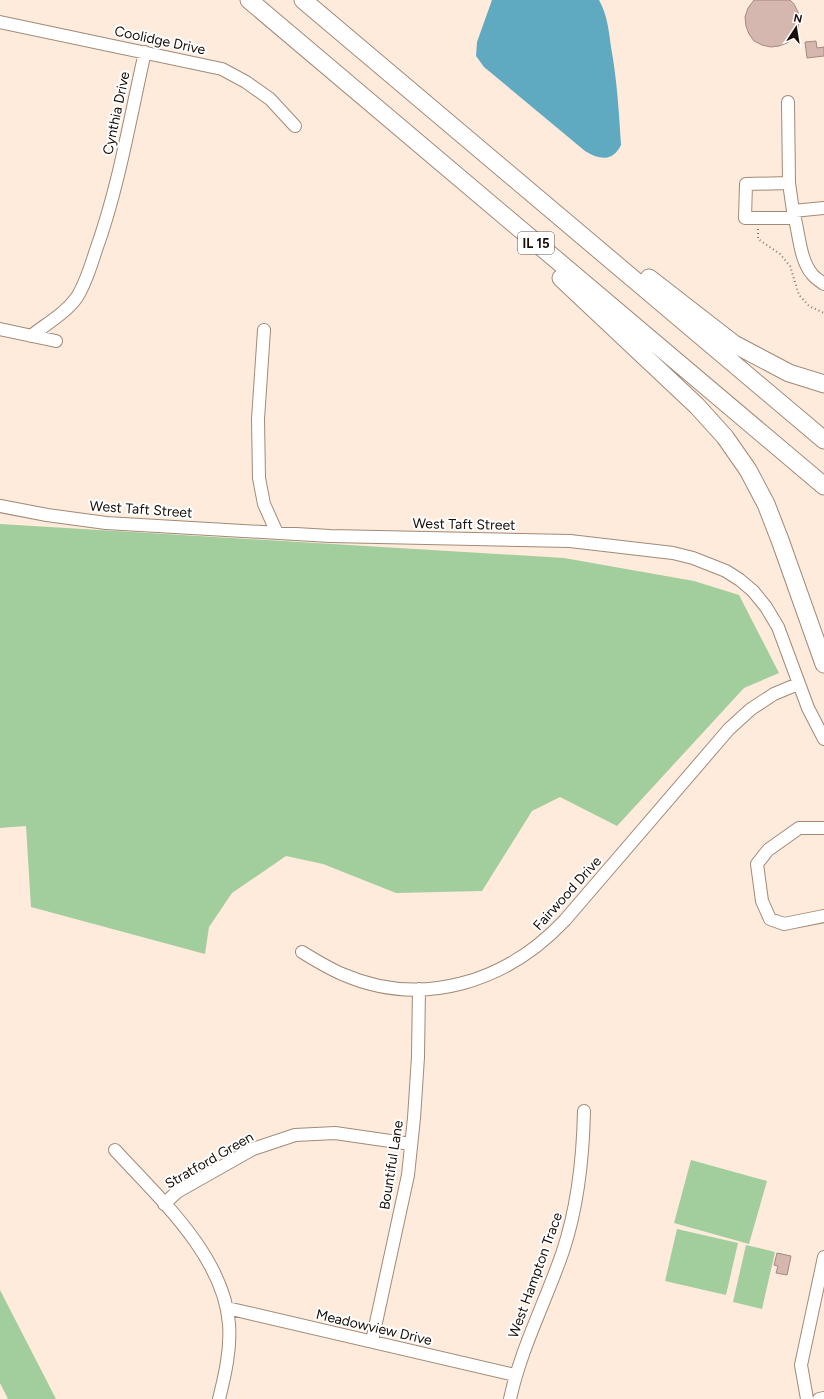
<svg xmlns="http://www.w3.org/2000/svg" width="824" height="1399" viewBox="0 0 824 1399" font-family="Figtree,sans-serif">
<style>
.green{fill:#a2cd9d}
.water{fill:#5fa9c1}
.building{fill:#d6b7af;stroke:#a58880}
.lines{fill:none;stroke-linecap:round;stroke-linejoin:round}
.minor-casing{stroke:#a18a78;stroke-width:14}
.highway-casing{stroke:#a18a78;stroke-width:19}
.path{stroke:#85776c;stroke-width:2;stroke-dasharray:1 3;stroke-linecap:butt}
.minor{stroke:#fff;stroke-width:12}
.highway{stroke:#fff;stroke-width:17}
.labels{text-anchor:middle;stroke-width:4;stroke-linejoin:round;paint-order:stroke}
.shield{fill:#fff;stroke:#5c5651;stroke-width:1}
.shield-label{font-size:13px;font-weight:bold;fill:#160e07}
.street-label{font-size:14px;fill:#160e07;stroke:#fff}
</style>
<rect width="100%" height="100%" fill="#ffebdb"/>
<path class="green" d="M0 524 564 558 694 581 739 595 779 673 744 688 617 826 560 797 532 811 482 891 396 893 323 864 286 856 232 893 209 927 205 954 31 907 26 826 0 828Z
M691 1160 767 1181 749 1244 674 1223Z
M677 1229 738 1243 726 1295 665 1281Z
M746 1245 775 1252 762 1309 733 1302Z
M0 1290 56 1399H8L0 1383Z"/>
<path class="water" d="M492 0H599C607 14 609 31 611 47 617 80 619 112 621 145 613 162 599 160 585 151L484 67 476 56 477 42Z"/>
<path class="building" d="M754 0H790L794 4 798 12 799 20 798 29 794 37 787 43 779 46 771 47 762 45 754 41 749 34 746 26 745 17 748 8Z
M816 41 817 48 824 47V56L807 58 805 42Z
M777 1253 791 1256 787 1275 776 1273 778 1266 774 1265Z"/>
<g class="lines">
<defs>
<path id="minor" d="M0 22 222 69 246 82 270 99 295 126
M788 102 789 183 793 211
M789 183 746 184 745 218H795
M824 208 793 211C799 230 799 259 812 274 815 278 820 281 824 284
M0 329 56 341
M264 330 258 419 259 478 264 504 277 533
M31 336C46 324 66 313 77 297 86 283 91 265 96 250 119 186 130 118 145 52
M0 506 47 515 106 523 330 536 570 541 673 553 693 558 726 571 740 580 753 591 766 607 778 627 808 708 824 739
M824 828H799L768 850 757 864 762 901 770 919 784 924 824 916
M302 952C315 960 328 968 342 974 422 1009 507 982 565 920L729 729 751 709 774 694 798 684
M115 1150C158 1197 224 1256 229 1324 231 1349 225 1375 219 1399
M164 1204 177 1192 253 1149 295 1135 335 1133 411 1144
M227 1308 515 1375
M372 1341 408 1175 414 1118 418 1057 419 989
M510 1399C521 1348 546 1301 563 1251 578 1206 583 1158 584 1111
M807 1399 801 1365 824 1257
M819 1399 824 1398"/>
<path id="highway" d="M249 0 824 486
M303 0 824 440
M561 278 697 406 725 437 748 470 766 504 780 540 824 664
M649 278 734 344 789 373 824 384"/>
</defs>
<use href="#minor" class="minor-casing"/>
<use href="#highway" class="highway-casing"/>
<path class="path" d="M758 229V239L780 254 790 266 799 295 809 306 824 313"/>
<use href="#minor" class="minor"/>
<use href="#highway" class="highway"/>
</g>
<g class="labels">
<rect class="shield" x="518" y="232" width="36" height="22" rx="3"/>
<g class="shield-label">
<text x="536" y="248">IL 15</text>
</g>
<g class="street-label">
<text transform="translate(160 40) rotate(12)" y="5">Coolidge Drive</text>
<text transform="translate(116 113) rotate(-78)" y="5">Cynthia Drive</text>
<text transform="translate(141 509) rotate(4)" y="5">West Taft Street</text>
<text transform="translate(464 524) rotate(1)" y="5">West Taft Street</text>
<text transform="translate(567 893) rotate(-48)" y="5">Fairwood Drive</text>
<text transform="translate(209 1160) rotate(-30)" y="5">Stratford Green</text>
<text transform="translate(391 1165) rotate(-81)" y="5">Bountiful Lane</text>
<text transform="translate(535 1275) rotate(-70)" y="5">West Hampton Trace</text>
<text transform="translate(374 1327) rotate(13)" y="5">Meadowview Drive</text>
</g>
</g>
<g transform="translate(796 28) rotate(12)" stroke="#ffffff" stroke-width="3" paint-order="stroke">
<path d="M0-3L7 15L0 10L-7 15Z" fill="#160e07"/>
<text y="-6" font-size="11" font-weight="bold" text-anchor="middle" fill="#160e07">N</text>
</g>
</svg>
